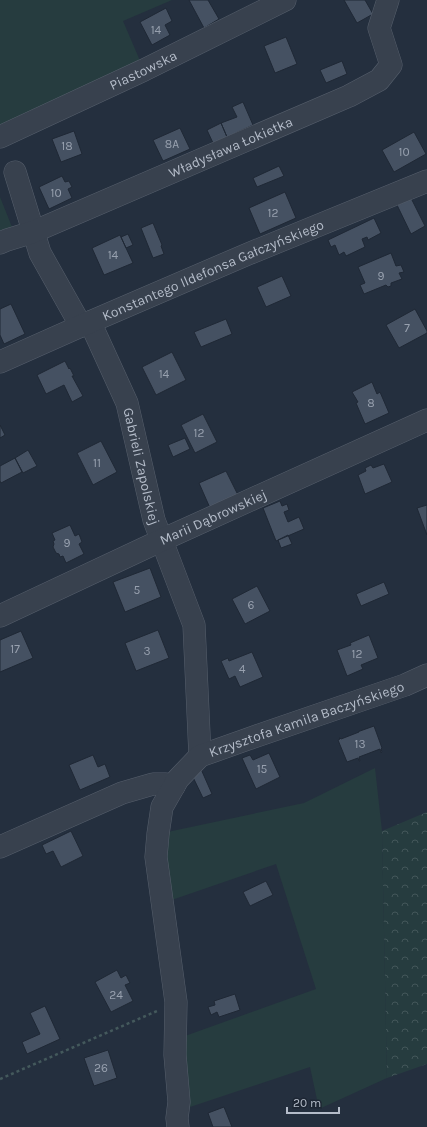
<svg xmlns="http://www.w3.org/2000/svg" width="427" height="1127" viewBox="0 0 427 1127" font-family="Karla,sans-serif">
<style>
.green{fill:#263c3f}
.forest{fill:url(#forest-crowns)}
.building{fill:#455162;stroke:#1f2835}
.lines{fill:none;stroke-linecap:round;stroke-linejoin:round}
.minor-casing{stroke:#565f6c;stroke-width:23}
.path{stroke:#44595c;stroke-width:2.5;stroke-dasharray:3 3;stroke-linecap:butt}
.minor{stroke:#38414e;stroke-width:22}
.labels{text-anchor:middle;stroke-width:4;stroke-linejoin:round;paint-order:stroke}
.number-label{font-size:12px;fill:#98a1af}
.street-label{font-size:14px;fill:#b4bcc9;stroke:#1d2633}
</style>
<defs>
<pattern id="forest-crowns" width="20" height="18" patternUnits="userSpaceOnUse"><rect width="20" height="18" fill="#263c3f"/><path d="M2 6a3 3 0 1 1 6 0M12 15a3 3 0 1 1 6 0" fill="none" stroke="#435659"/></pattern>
</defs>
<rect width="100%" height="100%" fill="#242f3e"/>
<path class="green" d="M0 0H172L123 21 144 70 0 137Z
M0 197 16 237 0 243Z
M375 768 382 831 387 1078 319 1109 310 1067 184 1109 185 1036 316 989 276 864 163 903 158 834 304 803Z"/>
<path class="forest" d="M427 812V1064L387 1078 382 831Z"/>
<path class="building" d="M189 0H208L219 19 204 28Z
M344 0H365L373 14 357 23Z
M166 8 172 21 165 25 170 35 152 45 140 22Z
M286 37 297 64 275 73 264 46Z
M342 61 347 74 326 83 320 70Z
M243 102 253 125 227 137 221 123 237 117 232 107Z
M221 123 227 137 213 143 207 130Z
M180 128 190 149 163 161 153 140Z
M74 131 82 154 61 162 52 139Z
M414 132 426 154 394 172 382 150Z
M279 166 284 176 257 187 253 178Z
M62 176 65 182 69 181 72 187 68 189 72 198 49 209 39 187Z
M285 192 296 218 260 234 249 208Z
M411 198 425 226 411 234 397 205Z
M374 218 381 233 368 240 367 237 362 239 365 247 346 256 344 252 339 255 335 245 331 247 328 240Z
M153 223 162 245 161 246 164 254 153 258 141 228Z
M128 234 133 245 126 248 121 237Z
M120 235 133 263 104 275 92 248Z
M391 253 396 266 401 265 404 272 399 273 402 279 391 283V286L388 287 386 285 364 294 360 285 365 283 358 267Z
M282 276 291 296 266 307 257 287Z
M11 304 25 334 4 344 0 335V309Z
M415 309 427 331V333L399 348 386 325Z
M226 319 232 334 201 347 194 332Z
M172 352 186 380 156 395 142 367Z
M65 361 69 369 70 368 74 376H72L83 396 72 402 64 385 46 394 37 375Z
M372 382 377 394 380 392 389 413 365 424 356 403 358 402 352 392Z
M203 414 217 442 195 453 181 425Z
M0 425 5 435 0 438Z
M185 438 190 449 173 457 168 445Z
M101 441 117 472 93 485 77 453Z
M28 450 37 466 23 473 15 458Z
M15 458 22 472 1 483 0 481V466Z
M384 464 392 482 365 494 358 475 366 471 365 468 371 465 373 468Z
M226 471 238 495 210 508 199 483Z
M280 501 282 506 287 504 289 510 284 512 288 522 299 517 304 529 276 541 263 508Z
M427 505V535L417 508Z
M70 525 75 536 79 534 82 542 79 544 84 554 66 563 63 556 60 557 59 554 56 553 53 547 54 544 53 541 55 540 52 533Z
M288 535 292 544 281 548 278 540Z
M150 568 161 597 125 612 113 582Z
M384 582 389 594 361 606 356 594Z
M257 586 270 611 245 624 232 599Z
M158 630 169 658 136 671 125 643Z
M21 631 33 658 0 672V640Z
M369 635 378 658 361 665 363 669 347 676 337 650 351 645 350 643Z
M252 652 263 677 240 687 235 676 229 679 221 661 228 658 229 661Z
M374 726 382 748 381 749 382 752 381 753 380 749 359 757 360 761H359L358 758 347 762 338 740 340 739 339 738H340L341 739 359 732V731H360Z
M269 753 280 777 256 789 242 758 250 755 253 760Z
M93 755 98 767 105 764 110 777 80 790 69 765Z
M201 769 212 794 203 798 191 773Z
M71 831 83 856 61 867 53 851 46 854 42 845Z
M266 881 273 895 250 906 243 892Z
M117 970 121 978 126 975 130 983 125 985 133 1001 111 1012 95 982Z
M235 994 240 1010 219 1017 217 1012 211 1015 208 1007 215 1005 214 1001Z
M45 1006 60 1039 27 1054 22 1042 40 1034 30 1013Z
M108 1050 117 1078 94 1086 84 1058Z
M224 1107 232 1127H213L208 1113Z"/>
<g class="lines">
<defs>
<g id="minor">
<path id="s1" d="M0 137 144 70 285 0"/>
<path d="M15 172 40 253 81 326"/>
<path id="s2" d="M0 243 7 240 33 232 349 96 379 80 391 65 379 28 388 0"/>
<path id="s3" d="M90 322 127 403 154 520 194 625 200 756"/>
<path id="s4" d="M0 362 90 322 248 254 427 181"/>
<path id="s5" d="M0 616 162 540 427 420"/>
<path d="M0 847 122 793 153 784H166L174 786"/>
<path id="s6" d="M178 1127 177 1118 179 1102 175 1055 176 1002 156 857 158 834 162 807 178 779 200 756 248 739 405 685 427 675"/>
</g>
</defs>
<use href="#minor" class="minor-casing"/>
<path class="path" d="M0 1079 157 1011"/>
<use href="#minor" class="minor"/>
</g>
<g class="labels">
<g class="number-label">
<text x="156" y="34">14</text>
<text x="172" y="148">8A</text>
<text x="67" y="150">18</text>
<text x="404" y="156">10</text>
<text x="56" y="197">10</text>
<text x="273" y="217">12</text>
<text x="113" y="259">14</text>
<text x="381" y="280">9</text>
<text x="407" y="332">7</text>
<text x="164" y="378">14</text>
<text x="371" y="407">8</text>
<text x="199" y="437">12</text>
<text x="97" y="467">11</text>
<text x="67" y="547">9</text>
<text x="137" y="594">5</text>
<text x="251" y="609">6</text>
<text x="15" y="653">17</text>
<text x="147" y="655">3</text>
<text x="357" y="658">12</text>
<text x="242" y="673">4</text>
<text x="360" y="748">13</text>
<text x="262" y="773">15</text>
<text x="116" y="999">24</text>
<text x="101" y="1072">26</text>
</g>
<g class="street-label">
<text dy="5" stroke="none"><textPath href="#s1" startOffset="158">Piastowska</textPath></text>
<text dy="5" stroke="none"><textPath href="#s2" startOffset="250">Władysława Łokietka</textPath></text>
<text dy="5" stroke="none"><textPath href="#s4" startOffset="232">Konstantego Ildefonsa Gałczyńskiego</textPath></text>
<text dy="5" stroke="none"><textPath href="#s3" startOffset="154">Gabrieli Zapolskiej</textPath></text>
<text dy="5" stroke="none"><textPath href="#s5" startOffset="235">Marii Dąbrowskiej</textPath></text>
<text dy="5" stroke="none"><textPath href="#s6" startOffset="499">Krzysztofa Kamila Baczyńskiego</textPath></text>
</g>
</g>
<path d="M287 1107v6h52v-6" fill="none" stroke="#b4bcc9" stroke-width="2"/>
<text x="293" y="1107" font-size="12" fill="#b4bcc9" stroke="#1d2633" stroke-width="3" paint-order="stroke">20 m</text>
</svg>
